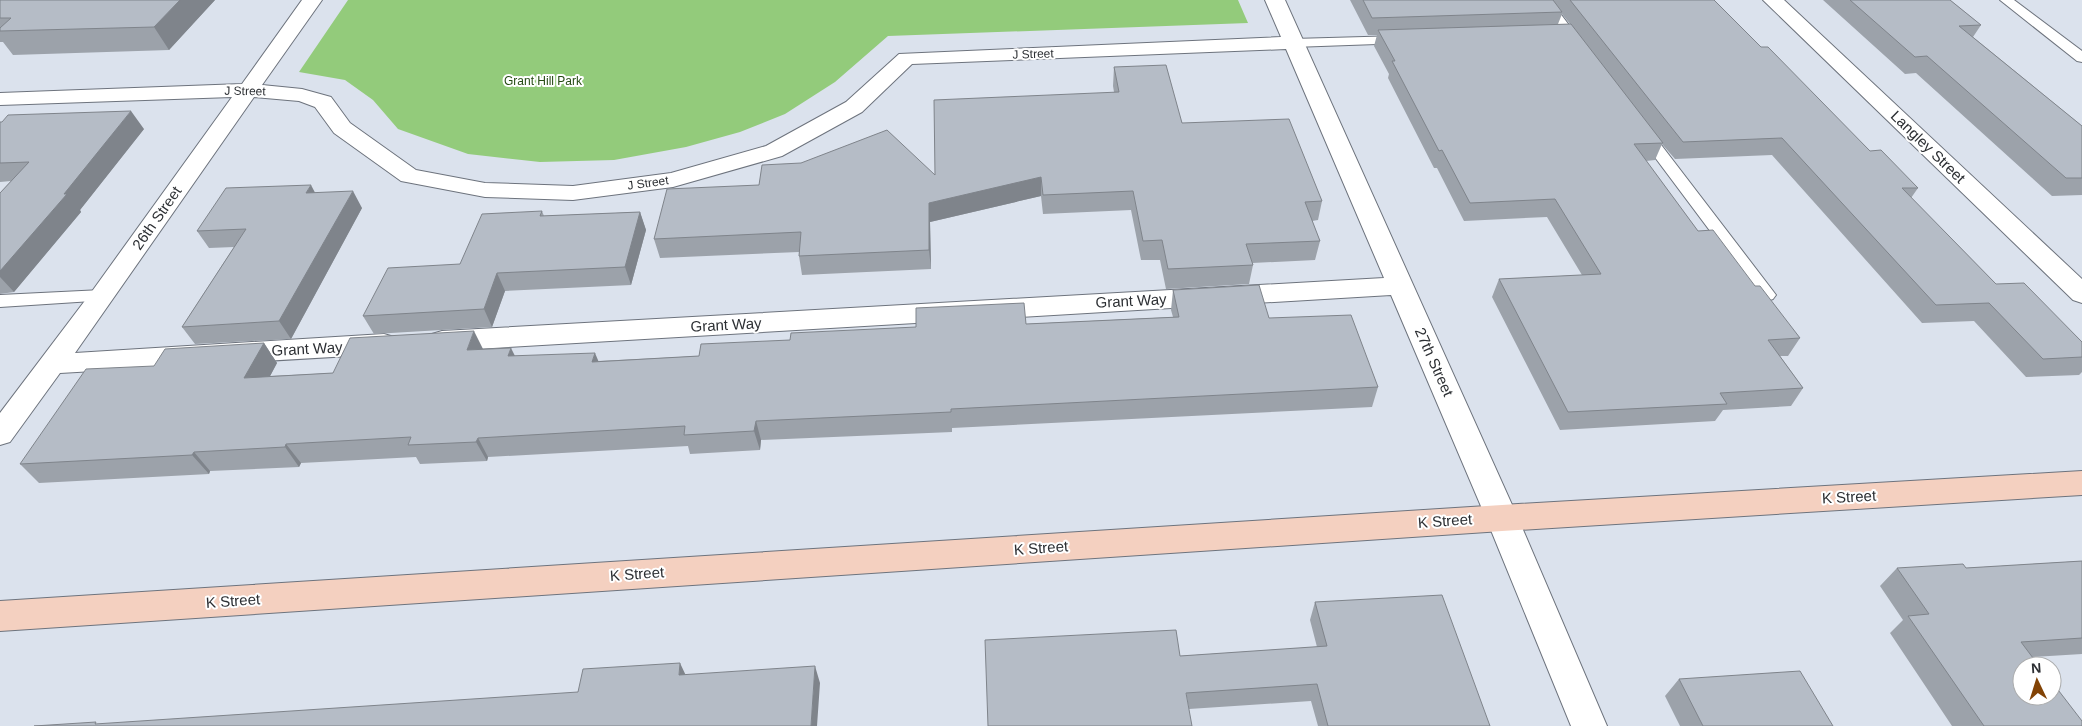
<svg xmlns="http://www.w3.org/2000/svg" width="2082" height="726" viewBox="0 0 2082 726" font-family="Arial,sans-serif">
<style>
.green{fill:#93cb7b}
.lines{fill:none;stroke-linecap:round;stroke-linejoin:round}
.lane-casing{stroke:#6d737d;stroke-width:2}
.street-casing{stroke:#6d737d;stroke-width:2}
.secondary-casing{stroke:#6d737d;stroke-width:2}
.lane{fill:#fff;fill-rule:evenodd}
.street{fill:#fff;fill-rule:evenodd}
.secondary{fill:#f4d0c0;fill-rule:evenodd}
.wall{fill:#9ca2aa;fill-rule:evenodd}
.shaded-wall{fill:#7f848b}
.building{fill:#b5bcc6;stroke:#7f848b}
.labels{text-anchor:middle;stroke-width:4;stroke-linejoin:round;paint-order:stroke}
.far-street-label{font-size:12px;fill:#2c2f33;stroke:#fff}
.far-park-label{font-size:12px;fill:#264b14;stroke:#fff}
.street-label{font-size:15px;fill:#2c2f33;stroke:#fff}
</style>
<rect width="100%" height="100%" fill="#dbe2ed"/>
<path class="green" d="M348 0H1238L1248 23 888 36 835 82 785 114 740 132 686 147 614 160 540 162 468 154 398 129 373 100 345 80 299 72Z"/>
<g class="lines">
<defs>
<path id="lane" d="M1537 0H1550L1584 45 1582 48H1572Z
M2000 0H2014L2082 51V62L2077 61Z
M1400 36 1405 37 1407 40 1405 43 1293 47 1286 43 1293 39Z
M1644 127 1649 129 1773 291 1776 295 1773 299 1767 301 1761 299 1636 132Z
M102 290 108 292 111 296 108 300 0 307V295Z"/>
<path id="street" d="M302 0H322L262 85 302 89 331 97 350 123 416 170 485 183 573 186 671 173 766 146 846 102 899 54 1281 37 1265 0H1285L1518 518 1607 726H1571L1486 518 1391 295 442 351 432 348 429 341 432 334 442 331 1384 278 1286 49 912 64 862 112 782 156 673 187 573 200 485 197 401 181 334 133 315 107 299 101 254 97 75 353 384 334 394 337 398 344 394 351 384 354 60 373 10 442 0 445V413L93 290 232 97 0 105V93L242 84Z
M1763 0H1784L2082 279V303L2073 300Z"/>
<path id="secondary" d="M2082 471V495L1502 531 0 631V601L1502 505Z"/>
</defs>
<use href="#lane" class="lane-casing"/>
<use href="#street" class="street-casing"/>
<use href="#secondary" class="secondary-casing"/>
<use href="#lane" class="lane"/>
<use href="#street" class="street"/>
<use href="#secondary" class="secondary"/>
</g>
<path class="wall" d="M0 0H215L169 50 13 55 3 42H0Z
M1350 0H1714L1761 47 1870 151 1918 188 1911 198 1996 284 2082 342V372L2079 375 2026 377 1974 321 1922 323 1772 155 1675 159 1662 144 1655 160 1646 161 1698 231 1755 286 1800 338 1788 356H1780L1803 388 1791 406 1723 410 1715 421 1560 430 1492 297 1499 279 1582 275 1547 217 1464 221 1437 168H1434L1388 78 1389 74 1374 46 1377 35H1368ZM1562 14 1570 24H1558Z
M1823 0H1950L1981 25 1973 37 2082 126V195L2052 196 1916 73 1905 74Z
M1114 67 1182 123 1322 201 1318 220 1312 221 1320 241 1315 260 1252 263 1253 265 1249 284 1166 289 1160 260H1141L1131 210 1043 214 1041 196 930 222 931 269 802 275 799 256V252L660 258 654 239 759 185 935 175 1114 92 1113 86Z
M0 122 144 129 80 210 81 212 14 292 0 294V193L11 181 0 182Z
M315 193 362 208 291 339 195 344 182 327 234 247 209 248 197 231Z
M542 211 544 216 640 212 646 230 631 285 505 291 492 327 374 334 363 316 460 264Z
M1173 290 1269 318 1378 387 1372 407 952 428V432L761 440 760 450 690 454 688 446 488 457 487 461 420 464 416 457 301 463 299 467 210 471 209 474 39 483 20 464 154 366 264 343 277 363 270 376 333 373 483 350 515 356 598 361 699 356 790 340 1026 324 1173 317 1171 310Z
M2082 561V654L2033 657 2082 726H1952L1890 633 1903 620 1880 586 1897 568H1966Z
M1315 602 1490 726H1318L1311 701 1189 709 1180 656 1317 647 1310 620Z
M1679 679 1833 726H1680L1665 696Z"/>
<path class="shaded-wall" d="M180 0H215L169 50 154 27Z
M131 111 144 129 80 210 81 212 14 292 0 277V271Z
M1041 177V196L930 222 931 269 929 250V203Z
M311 185 320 202 306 193Z
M353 191 362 208 291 339 279 321Z
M640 212 646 230 631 285 625 267Z
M497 273 505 291 492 327 484 309Z
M474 331 484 351 467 350Z
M264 343 277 363 259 397 244 378Z
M511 348 521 368 508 356Z
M595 353 603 372 592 362Z
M756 421 761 440 760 450 754 431Z
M478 438 488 457 487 461 476 442Z
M286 444 301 463 299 467 285 447Z
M194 452 210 471 209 474 192 455Z
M680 663 688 680 679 675Z
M815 666 820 683 817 726H811Z"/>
<path class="building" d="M0 0H180L154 27 0 31V28L11 18H0Z
M1363 0H1553L1562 12 1372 18Z
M1570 0H1714L1761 47H1768L1870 151 1881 150 1918 188H1902L1996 284 2024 283 2082 342V357L2043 359 1989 303 1936 305 1782 138 1683 142Z
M1850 0H1950L1981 25 1959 26 2082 126V178H2066L1927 56 1915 57Z
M1571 24 1663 143 1634 144 1698 231 1713 230 1755 286H1760L1800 338 1768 340 1803 388 1720 393 1727 404 1568 412 1499 279 1601 274 1555 199 1470 203 1442 150 1439 151 1392 61H1395L1378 30Z
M1166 65 1182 123 1289 119 1322 201 1305 202 1320 241 1246 244 1253 265 1168 269 1162 240 1143 241 1133 191 1043 195 1041 177 929 203V250L799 256 801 232 654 239 667 189 759 185 762 165 801 163 887 130 935 175 934 100 1119 92 1114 67Z
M131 111 64 194H67L0 271V193L29 162 0 163V122H2L8 115Z
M311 185 306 193 353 191 279 321 182 327 246 229 197 231 226 188Z
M542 211 540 216 640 212 625 267 497 273 484 309 363 316 388 268 460 264 482 214Z
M1259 285 1269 318 1351 315 1378 387 951 409V412L756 421 754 431 684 435 685 426 478 438 476 442 408 445 411 437 286 444 285 447 194 452 192 455 20 464 86 369 154 366 165 349 264 343 244 378 333 373 350 338 474 331 467 350 511 348 508 356 595 353 592 362 699 356 701 344 790 340 791 333 916 327V308L1024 303 1026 324 1179 317 1173 290Z
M2082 561V638L2021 642 2039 666H2022V696H2052V682L2082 721V726H1984L1908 616 1929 614 1897 568 1963 564 1966 568Z
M1442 595 1490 726H1328L1317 684 1186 693 1192 726H988L985 640 1176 630 1180 656 1327 646 1315 602Z
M680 663 679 675 815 666 811 726H34L96 722 95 724 578 692 583 669Z
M1800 671 1833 726H1703L1679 679Z"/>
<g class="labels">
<g class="far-street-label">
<text transform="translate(1033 54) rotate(-2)" y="4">J Street</text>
<text transform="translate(245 91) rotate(1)" y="4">J Street</text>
<text transform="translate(648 183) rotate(-8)" y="4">J Street</text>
</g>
<g class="far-park-label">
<text x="543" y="85">Grant Hill Park</text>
</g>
<g class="street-label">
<text transform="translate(1928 147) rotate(44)" y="5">Langley Street</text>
<text transform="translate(157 218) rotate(-55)" y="5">26th Street</text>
<text transform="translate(1131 301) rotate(-3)" y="5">Grant Way</text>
<text transform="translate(726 325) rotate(-3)" y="5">Grant Way</text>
<text transform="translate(307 349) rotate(-3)" y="5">Grant Way</text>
<text transform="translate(1434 362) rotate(66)" y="5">27th Street</text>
<text transform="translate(1849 497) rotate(-3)" y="5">K Street</text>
<text transform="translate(1445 521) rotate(-4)" y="5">K Street</text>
<text transform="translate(1041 548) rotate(-4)" y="5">K Street</text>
<text transform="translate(637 574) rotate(-4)" y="5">K Street</text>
<text transform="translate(233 601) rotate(-4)" y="5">K Street</text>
</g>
</g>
<g transform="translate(2037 681) rotate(356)"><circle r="24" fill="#ffffff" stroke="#abacad"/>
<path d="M0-4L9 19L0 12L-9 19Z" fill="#824305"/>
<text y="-8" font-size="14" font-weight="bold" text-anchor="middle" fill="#2c2f33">N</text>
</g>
</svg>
